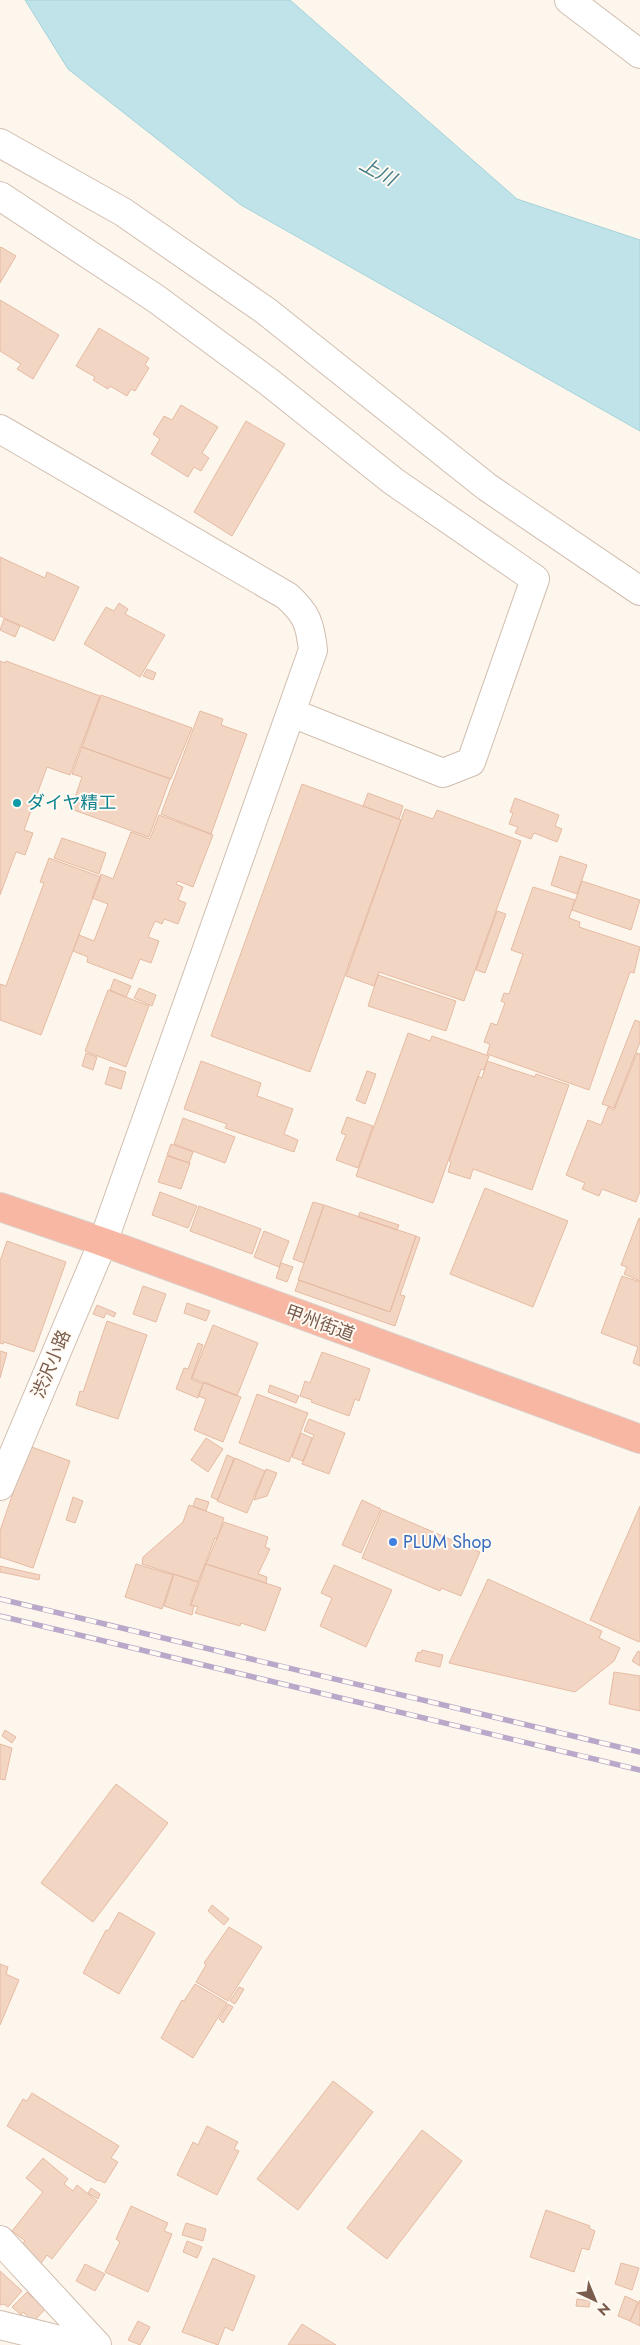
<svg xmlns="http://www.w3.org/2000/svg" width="640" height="2345" viewBox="0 0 640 2345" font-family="Jost,'Noto Sans JP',sans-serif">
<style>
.water{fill:#bfe3e8;stroke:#a5d3da}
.building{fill:#f3d5c3;stroke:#e6bba3}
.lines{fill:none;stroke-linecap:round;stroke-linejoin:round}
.minor-casing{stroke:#d1beb0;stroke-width:30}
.highway-casing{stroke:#dad1cd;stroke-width:30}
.minor{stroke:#fff;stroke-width:28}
.highway{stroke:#f7b7a3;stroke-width:28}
.rail-casing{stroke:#b9a8c9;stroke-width:5.5}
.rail{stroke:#fffaf3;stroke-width:4;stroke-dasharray:11;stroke-linecap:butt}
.culture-dot{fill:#0f9aa8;stroke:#fffaf3;stroke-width:2}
.shop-dot{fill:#3f7fe0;stroke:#fffaf3;stroke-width:2}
.labels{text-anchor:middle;stroke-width:4;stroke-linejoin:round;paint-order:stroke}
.culture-label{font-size:18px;fill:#0d838f;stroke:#fffaf3;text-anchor:start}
.street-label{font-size:18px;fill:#7a5c4d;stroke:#fffaf3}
.shop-label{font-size:18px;fill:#366cbe;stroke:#fffaf3;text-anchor:start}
.water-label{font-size:19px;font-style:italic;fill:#437c86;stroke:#fffaf3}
</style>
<rect width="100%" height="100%" fill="#fdf6ec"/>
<path class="water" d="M25 0H290L517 199 640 240V431L241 205 68 69Z"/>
<path class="building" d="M1 247 16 256 0 283V248Z
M0 300 59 335 33 379 17 369 21 364 0 351Z
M99 328 149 358 145 365 149 368 135 391 131 389 127 396 110 386 108 389 93 380 95 377 76 366Z
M181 405 218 427 202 453 209 458 201 471 194 467 188 477 151 454 160 439 153 434 164 416 172 420Z
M246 421 285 444 232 536 194 512Z
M0 557 45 578 47 572 79 587 54 641 0 616Z
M119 603 128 609 125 614 165 635 140 677 84 644 106 607 114 611Z
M4 619 20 626 15 637 0 630Z
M0 661 5 663 6 661 100 696 70 775 47 767 24 830 33 833 25 855 16 852 0 895Z
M147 669 156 673 153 680 143 676Z
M101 695 192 728 171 779 82 747Z
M200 711 223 719 221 725 247 734 211 834 161 814Z
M82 747 170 779 149 837 71 809 82 777 72 774Z
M302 784 401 820 310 1072 211 1036Z
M368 793 403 806 399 819 363 806Z
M515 798 559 815 555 826 562 829 557 842 534 833 531 839 515 833 518 827 509 824 513 813 510 812Z
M405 809 433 819 437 810 521 841 464 1001 379 972 374 986 346 976Z
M159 815 213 835 193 887 178 881 176 884 183 887 178 900 186 903 178 924 164 919 162 924 155 921 148 937 159 941 151 963 140 959 132 979 87 962 88 957 73 951 79 935 94 941 108 904 92 898 101 874 113 879 131 832 150 839Z
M62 838 106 853 99 874 54 858Z
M560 856 587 865 577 894 551 885Z
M49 858 101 877 41 1035 0 1020V984L6 986 44 883 40 882Z
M582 881 640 900 631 930 572 910Z
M533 887 575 900 569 918 580 922 579 927 640 947 634 973 630 972 589 1090 487 1054 490 1044 484 1042 491 1023 497 1025 505 1003 501 1001 504 993 509 994 523 954 511 950Z
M497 911 506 914 485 973 476 970Z
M378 975 456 1001 446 1031 368 1006Z
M114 979 131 986 126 997 110 990Z
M139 988 156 995 152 1006 134 998Z
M108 990 149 1006 126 1067 85 1051Z
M635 1020 640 1022V1042L614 1108 602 1104Z
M408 1033 430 1041 432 1036 489 1056 484 1070 481 1069 433 1203 356 1176Z
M86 1053 97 1057 93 1070 82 1066Z
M637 1053 640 1054V1191L636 1202 602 1189 599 1196 582 1189 585 1183 566 1175 588 1120 601 1125 608 1107 614 1110Z
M201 1061 261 1083 257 1096 293 1109 284 1134 298 1140 294 1152 225 1128 227 1124 184 1109Z
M487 1061 535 1077 536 1074 569 1085 532 1190 473 1169 470 1179 448 1172 451 1162 449 1161 478 1076 482 1078Z
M110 1067 126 1072 121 1089 105 1084Z
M367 1071 376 1074 365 1104 356 1100Z
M347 1117 373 1126 358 1168 336 1160 346 1135 341 1133Z
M183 1118 235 1137 225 1163 174 1144Z
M171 1144 193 1152 189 1163 167 1155Z
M167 1156 190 1163 181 1189 158 1182Z
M485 1188 568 1221 533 1307 450 1274Z
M160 1192 197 1206 188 1228 152 1215Z
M313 1202 324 1205 304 1263 293 1259Z
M324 1205 416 1236 390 1312 298 1280Z
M199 1206 261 1229 252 1254 190 1231Z
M360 1212 399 1225 397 1230 358 1217Z
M639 1218 640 1219V1281L624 1274 627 1267 621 1265Z
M264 1231 289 1241 279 1267 254 1257Z
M416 1236 420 1238 400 1295 405 1296 395 1326 295 1291 299 1280 390 1312Z
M7 1241 66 1262 34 1352 4 1342 3 1344 0 1343V1261Z
M281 1263 293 1267 287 1282 276 1278Z
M622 1276 640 1282V1366L633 1363 638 1347 601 1333Z
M143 1286 166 1294 156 1322 133 1314Z
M187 1303 210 1311 206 1321 184 1313Z
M97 1305 116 1313 114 1317 106 1313 104 1318 93 1314Z
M107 1321 147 1335 118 1419 76 1405 80 1391 83 1392Z
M213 1325 258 1343 237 1396 192 1378Z
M198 1343 203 1345 191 1379 203 1384 198 1398 176 1389 184 1368 188 1369Z
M0 1351 7 1353 0 1378Z
M322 1352 370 1369 359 1401 355 1399 349 1416 311 1402 312 1400 300 1396 305 1381 310 1383Z
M204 1382 241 1397 223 1442 194 1430 206 1399 198 1396Z
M270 1385 299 1396 296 1403 268 1392Z
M257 1394 308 1413 289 1462 239 1443Z
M309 1419 345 1433 329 1474 302 1464 314 1435 304 1431Z
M301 1433 312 1438 303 1461 292 1457Z
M206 1438 223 1449 208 1472 191 1460Z
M29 1446 70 1461 33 1568 0 1557V1531Z
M227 1455 234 1458 218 1500 211 1497Z
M235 1458 265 1471 247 1513 217 1501Z
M266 1469 277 1473 267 1496 254 1500Z
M73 1497 83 1501 75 1523 66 1520Z
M196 1498 209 1502 206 1511 193 1506Z
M362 1500 381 1509 361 1553 342 1545Z
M189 1505 224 1518 217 1539 215 1538 198 1582 142 1564 143 1557 183 1522Z
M640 1506V1640L639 1642 590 1620Z
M382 1510 480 1552 461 1596 441 1588 440 1591 362 1558Z
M224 1522 268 1537 265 1547 270 1549 258 1574 267 1577 266 1583 206 1564Z
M136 1564 173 1575 162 1609 125 1597Z
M206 1564 281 1588 265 1631 241 1623 240 1626 195 1613 198 1607 191 1605Z
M334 1565 392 1590 366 1647 320 1626 332 1598 321 1593Z
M0 1566 40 1575 39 1580 0 1572Z
M174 1574 198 1582 190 1605 194 1606 192 1615 164 1606Z
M488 1579 602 1631 599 1638 620 1648 614 1661 575 1692 449 1663Z
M422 1650 443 1655 440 1667 415 1661 418 1652 421 1653Z
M638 1651 640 1652V1666L632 1661Z
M614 1672 640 1676V1711L609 1704Z
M5 1730 16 1737 12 1743 2 1736Z
M0 1744 12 1748 5 1780 0 1779Z
M116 1784 168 1823 93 1922 41 1883Z
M212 1905 229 1919 224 1925 208 1911Z
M119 1912 155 1933 119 1994 83 1973 106 1930 108 1931Z
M229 1927 262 1947 228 2001 196 1982 206 1965 204 1963Z
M0 1964 8 1967 6 1974 19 1980 0 2025Z
M195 1984 227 2003 193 2058 161 2038 182 2000 184 2001Z
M239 1987 244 1989 235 2004 230 2001Z
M228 2004 233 2007 223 2023 219 2019Z
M333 2081 373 2112 298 2210 257 2179Z
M32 2093 119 2146 111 2158 118 2162 105 2183 99 2180 98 2181 7 2126 23 2099 27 2101Z
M207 2126 238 2142 234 2149 239 2151 217 2195 177 2175 193 2142 198 2145Z
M422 2130 462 2161 387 2259 347 2228Z
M43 2158 68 2179 64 2184 73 2191 77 2185 97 2201 52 2259 47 2255 39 2266 26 2255 30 2251 22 2244 25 2241 12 2231 43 2192 26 2178Z
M91 2188 100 2194 98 2199 88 2193Z
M131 2206 168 2223 164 2231 172 2234 148 2292 105 2272 120 2242 116 2239Z
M546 2210 590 2226 589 2228 595 2231 589 2250 582 2248 574 2272 530 2257Z
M186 2223 206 2229 203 2241 182 2235Z
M187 2241 202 2247 197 2258 183 2252Z
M213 2258 255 2276 233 2331 225 2327 218 2345 182 2332Z
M621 2263 639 2268 632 2290 615 2284Z
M85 2264 105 2274 95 2291 76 2281Z
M0 2271 22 2291 8 2307 4 2304 0 2305Z
M27 2292 33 2298 36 2296 47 2307 33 2322 23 2312 21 2315 12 2307Z
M625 2296 638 2302 630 2321 618 2316Z
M577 2299 590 2301 589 2307 576 2306Z
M640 2300V2326L630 2321Z
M138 2321 150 2327 140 2345 128 2340Z
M302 2324 336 2345H288Z"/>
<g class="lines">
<defs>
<path id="minor" d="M569 0 640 54
M0 143 123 212 266 311 487 487 640 591
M0 196 155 298 269 382 393 481 535 579 471 762 443 773 292 713
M0 429 287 596C307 614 310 624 313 650L103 1242 0 1486
M0 2240 97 2345
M0 2325 80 2345"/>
<path id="highway" d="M0 1207 103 1242 640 1439"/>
</defs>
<use href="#minor" class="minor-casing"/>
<use href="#highway" class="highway-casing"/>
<use href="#minor" class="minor"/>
<use href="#highway" class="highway"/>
<defs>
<path id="rail" d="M0 1599 640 1752
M0 1616 640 1770"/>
</defs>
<use href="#rail" class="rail-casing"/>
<use href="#rail" class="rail"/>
</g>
<circle class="culture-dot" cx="17" cy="803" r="5"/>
<circle class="shop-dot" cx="393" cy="1542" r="5"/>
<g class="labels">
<g class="culture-label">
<text x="27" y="809">ダイヤ精工</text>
</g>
<g class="street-label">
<text transform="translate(320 1323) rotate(20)" y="6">甲州街道</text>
<text transform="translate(51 1364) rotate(-67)" y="6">渋沢小路</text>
</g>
<g class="shop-label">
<text x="403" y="1548">PLUM Shop</text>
</g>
<g class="water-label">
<text transform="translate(378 171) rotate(29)" y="7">上川</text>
</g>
</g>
<g transform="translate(595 2300) rotate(136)" stroke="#fffaf3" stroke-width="4" paint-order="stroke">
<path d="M0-4L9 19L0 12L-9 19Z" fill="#7a5c4d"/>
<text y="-8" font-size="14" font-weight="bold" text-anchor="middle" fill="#7a5c4d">N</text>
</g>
</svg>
